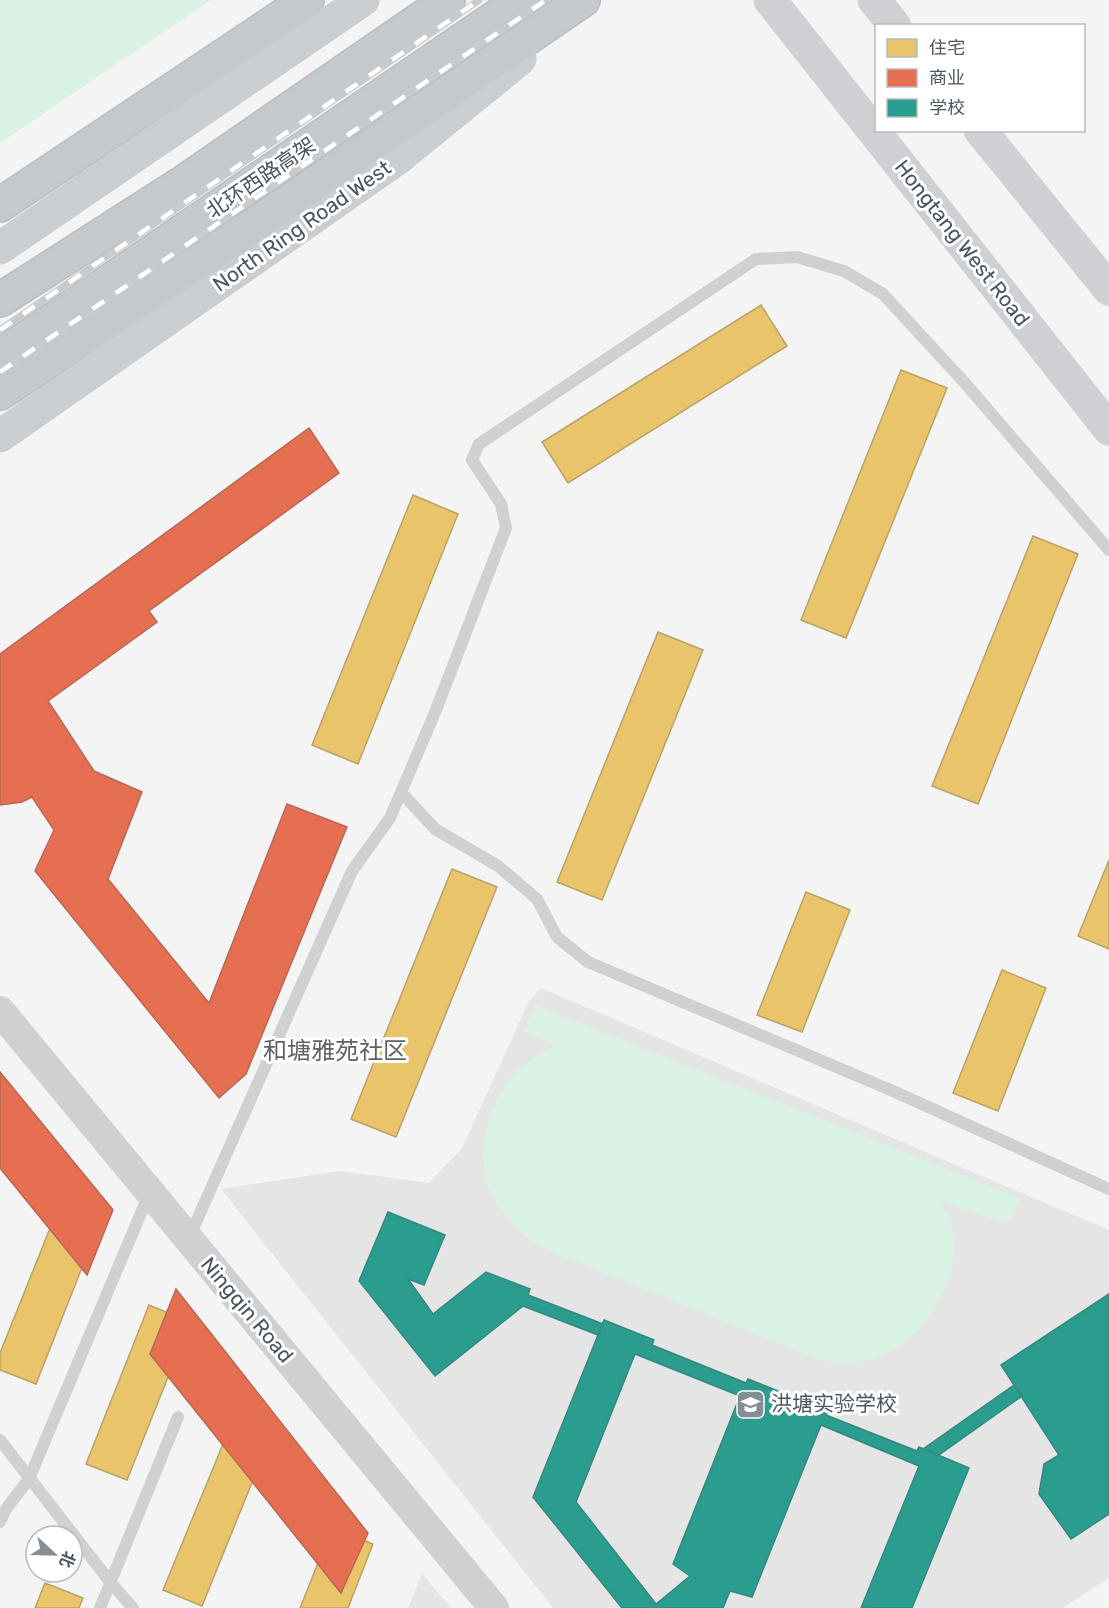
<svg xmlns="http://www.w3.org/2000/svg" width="1109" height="1608" viewBox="0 0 1109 1608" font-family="Rubik,'Noto Sans SC',sans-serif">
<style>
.education{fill:#e6e5e6}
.green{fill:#d9f2e3}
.homes{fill:#e9c46a;stroke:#b9a367;stroke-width:1.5}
.shops{fill:#e76f51;stroke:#b86856;stroke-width:1.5}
.schools{fill:#2a9d8f;stroke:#348881;stroke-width:1.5;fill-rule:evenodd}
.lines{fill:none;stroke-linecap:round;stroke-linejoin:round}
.trunk-casing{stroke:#b9bec3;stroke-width:36}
.service{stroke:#ced0d2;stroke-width:12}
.tertiary{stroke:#ced0d2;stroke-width:30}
.secondary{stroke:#ced0d4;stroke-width:33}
.primary{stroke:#caced1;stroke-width:33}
.trunk{stroke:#c4c9cd;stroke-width:33}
.rail-casing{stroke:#c9cacc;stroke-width:7}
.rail{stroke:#fff;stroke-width:4.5;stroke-dasharray:14;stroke-linecap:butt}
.labels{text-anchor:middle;stroke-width:6;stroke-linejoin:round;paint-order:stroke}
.street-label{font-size:21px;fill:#4a5661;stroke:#fff}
.poi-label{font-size:21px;fill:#4a5661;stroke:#fff;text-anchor:start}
.quarter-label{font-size:24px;fill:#5f6368;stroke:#fff}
</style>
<rect width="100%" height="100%" fill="#f4f4f4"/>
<path class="education" d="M541 988 1109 1230V1578L1063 1608H553L221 1189 340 1171 429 1183 462 1148 529 1001Z
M422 1574 451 1608H408Z"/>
<path class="green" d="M0 0H211L0 143Z
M535 1005 1019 1198 1008 1225 941 1200C946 1213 953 1224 954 1238 958 1278 931 1327 897 1348 884 1356 865 1362 849 1363 840 1363 831 1361 822 1361L552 1252C545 1248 538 1245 532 1241 491 1213 473 1168 489 1121 501 1082 520 1063 556 1045L524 1032Z"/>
<path class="homes" d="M761 305 787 346 568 483 542 442Z
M901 370 947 388 846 638 801 620Z
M258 470 285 509 188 579 161 540Z
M413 495 458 514 358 764 312 745Z
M1033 536 1078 554 978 804 932 786Z
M124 585 150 622 53 693 27 656Z
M658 632 703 650 602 900 557 882Z
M95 775 136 791 93 902 52 885Z
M289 808 335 826 234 1076 189 1058Z
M1109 860V949L1078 936Z
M452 869 497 887 396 1137 351 1119Z
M806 892 850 910 802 1032 757 1015Z
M1002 970 1046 988 998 1111 953 1093Z
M0 1081 25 1112 0 1132Z
M61 1201 102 1217 36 1384 0 1370V1353Z
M149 1305 190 1322 127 1480 86 1464Z
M237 1410 275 1426 202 1606 163 1590Z
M332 1528 373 1544 348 1608H300Z
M45 1583 83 1598 79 1608H35Z"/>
<path class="shops" d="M309 428 339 473 149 611 157 622 48 701 94 771 142 792 108 879 209 1003 287 804 347 827 246 1074 219 1098 35 871 54 830 32 797 22 802 0 805V654Z
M0 1072 113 1210 87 1275 0 1168Z
M176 1289 368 1533 341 1593 150 1354Z"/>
<path class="schools" d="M388 1212 445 1235 424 1285 408 1279 433 1314 486 1272 530 1289 528 1295 603 1324 598 1335 523 1306 435 1376 359 1281Z
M1109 1294V1514L1071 1539 1039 1494 1044 1464 1059 1455 1001 1365Z
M604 1320 654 1340 652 1345 746 1383 748 1379 828 1411 826 1415 917 1451 919 1447 969 1468 912 1608H861L919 1466 821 1425 752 1597 730 1591 723 1608H622L533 1497ZM635 1354 740 1396 673 1564 690 1576 656 1604 576 1502Z
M1014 1385 1022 1396 939 1455 923 1449Z"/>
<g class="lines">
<defs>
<path id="trunk" d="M0 205 307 0
M0 300 181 184 448 0
M0 356 521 0
M0 393 263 219 583 0"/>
</defs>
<use href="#trunk" class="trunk-casing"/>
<path class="service" d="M401 792 435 829 498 866 537 899 557 937 588 962 893 1091 1109 1189
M189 1238 352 871 390 818 436 710 506 528 501 504 472 460 479 444 756 259 797 257 844 271 883 294 964 382 1109 550
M0 1440 111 1583 133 1608
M0 1522 6 1509 29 1479 149 1194
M100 1608 178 1417"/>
<path class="tertiary" d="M0 1011 494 1608"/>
<path class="secondary" d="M770 0 1109 429
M874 0 895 26
M980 130 1109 289"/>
<path class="primary" d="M0 248 363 0
M0 436 397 159 520 59"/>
<use href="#trunk" class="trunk"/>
<defs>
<path id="rail" d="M0 330 479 0
M0 372 546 0"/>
</defs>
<use href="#rail" class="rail-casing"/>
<use href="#rail" class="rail"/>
</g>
<defs>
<symbol id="school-square" viewBox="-11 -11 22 22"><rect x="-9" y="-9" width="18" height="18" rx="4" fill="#868d94" stroke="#fff"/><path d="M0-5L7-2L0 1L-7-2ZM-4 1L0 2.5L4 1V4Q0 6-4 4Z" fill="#fff"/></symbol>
</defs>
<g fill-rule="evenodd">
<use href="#school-square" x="734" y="1388" width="33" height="33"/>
</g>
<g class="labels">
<g class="street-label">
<text transform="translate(261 178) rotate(-34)" y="7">北环西路高架</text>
<text transform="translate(302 226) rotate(-35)" y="7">North Ring Road West</text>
<text transform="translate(962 243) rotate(52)" y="7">Hongtang West Road</text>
<text transform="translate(247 1310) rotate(50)" y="7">Ningqin Road</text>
</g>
<g class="poi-label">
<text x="771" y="1411">洪塘实验学校</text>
</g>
<g class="quarter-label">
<text x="335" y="1059">和塘雅苑社区</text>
</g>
</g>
<rect x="875" y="24" width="210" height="108" fill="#ffffff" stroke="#b7bbc0" stroke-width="1.5"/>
<rect x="887" y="39" width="30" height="18" fill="#e9c46a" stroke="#b7bbc0" stroke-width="1.5"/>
<text x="929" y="54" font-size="18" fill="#4a5661">住宅</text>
<rect x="887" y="69" width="30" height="18" fill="#e76f51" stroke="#b7bbc0" stroke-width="1.5"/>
<text x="929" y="84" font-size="18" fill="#4a5661">商业</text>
<rect x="887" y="99" width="30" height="18" fill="#2a9d8f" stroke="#b7bbc0" stroke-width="1.5"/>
<text x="929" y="114" font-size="18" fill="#4a5661">学校</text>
<g transform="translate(54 1554) rotate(112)"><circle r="28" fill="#ffffff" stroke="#b7bbc0" stroke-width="1.5"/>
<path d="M0-4.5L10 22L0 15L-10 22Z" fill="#868d94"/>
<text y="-9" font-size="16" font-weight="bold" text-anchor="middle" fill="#4a5661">北</text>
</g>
</svg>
